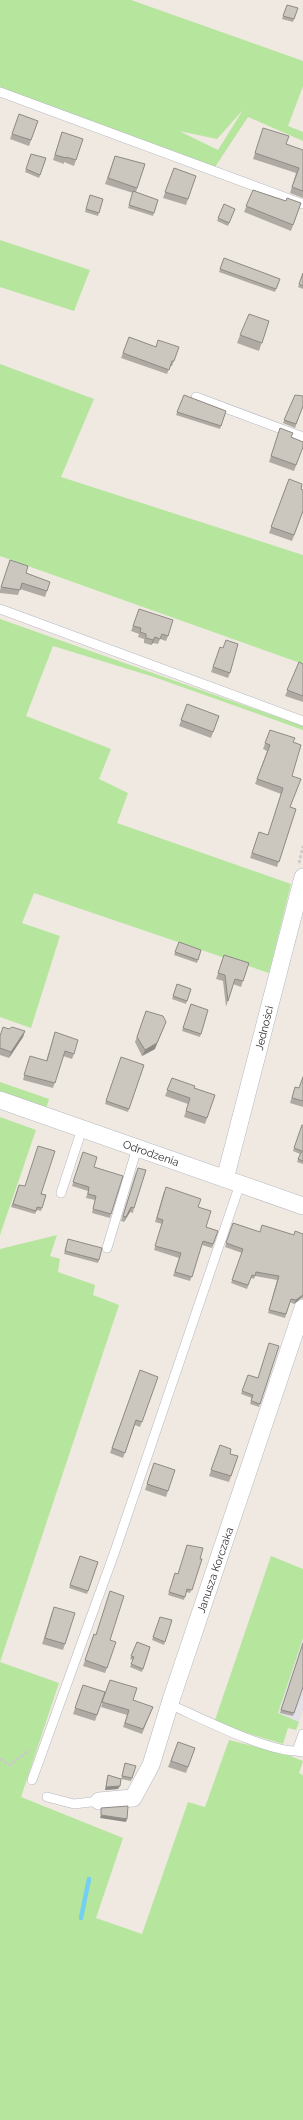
<svg xmlns="http://www.w3.org/2000/svg" width="303" height="2120" viewBox="0 0 303 2120" font-family="Raleway,sans-serif">
<style>
.industrial{fill:#e3e1e8}
.green{fill:#b6e59e;fill-rule:evenodd}
.lines{fill:none;stroke-linecap:round;stroke-linejoin:round}
.stream{stroke:#75cff0;stroke-width:4.5}
.service-casing{stroke:#b4b7c1;stroke-width:10}
.minor-casing{stroke:#b4b7c1;stroke-width:18}
.path{stroke:#c9c9c9;stroke-width:2.5;stroke-dasharray:3 2;stroke-linecap:butt}
.service{stroke:#fff;stroke-width:9}
.minor{stroke:#fff;stroke-width:17}
.wall{fill:#afaba4}
.shaded-wall{fill:#8e8b86}
.building{fill:#cbc7bf;stroke:#8e8b86}
.labels{text-anchor:middle;stroke-width:3.5;stroke-linejoin:round;paint-order:stroke}
.street-label{font-size:11px;fill:#2e2e2e;stroke:#fff}
</style>
<rect width="100%" height="100%" fill="#efe9e1"/>
<path class="industrial" d="M303 1638V1710L299 1722 278 1714Z"/>
<path class="green" d="M0 0H131L303 61V86L288 126 303 132V141L248 117 215 167 0 88ZM243 110 218 150 179 131 217 139Z
M0 240 90 270 74 311 0 287Z
M0 364 94 399 61 477 303 555V664L0 556Z
M0 619 303 726V730L154 677 53 646 26 716 111 749 99 779 128 793 117 823 291 884 269 973 34 893 22 923 60 936 31 1028 0 1017Z
M0 1082 49 1099 46 1109 0 1093Z
M0 1117 36 1130 0 1235Z
M57 1235 50 1256 60 1259 58 1272 95 1285 93 1295 119 1305 0 1662 59 1683 21 1797 123 1838 96 1918 142 1934 188 1802 205 1807 229 1740 285 1754 303 1761 299 1773 303 1775V2120H0V1249Z
M271 1556 303 1569V1638L278 1713 299 1722 296 1730 288 1728 283 1744 214 1723Z"/>
<g class="lines">
<path class="stream" d="M81 1918 89 1879"/>
<defs>
<path id="service" d="M0 92 303 204
M196 397 303 437
M0 609 303 721
M61 1193 82 1129
M107 1248 137 1148
M169 1704C201 1718 265 1751 297 1751
M302 1752 297 1751 303 1734
M32 1780 115 1551 240 1184
M47 1797 74 1804 99 1801"/>
<path id="minor" d="M0 1100 303 1206
M225 1179 303 877
M99 1801 133 1798 151 1765 171 1700 303 1308"/>
</defs>
<use href="#service" class="service-casing"/>
<use href="#minor" class="minor-casing"/>
<path class="path" d="M299 863 303 846
M0 1759 10 1765 30 1750"/>
<use href="#service" class="service"/>
<use href="#minor" class="minor"/>
</g>
<path class="wall" d="M287 5 298 8 293 22 282 19Z
M19 114 38 121 29 146 10 139Z
M263 128 286 144 303 150V198L290 193 296 173 253 159Z
M62 132 83 139 74 166 64 162V164L53 160Z
M31 154 46 158 39 178 25 172Z
M115 156 145 164 136 192 158 200 153 216 128 208 133 193 105 184Z
M174 168 196 176 186 205 163 198Z
M253 190 286 201 301 203 291 231 244 212Z
M90 195 103 199 98 216 85 212Z
M224 204 235 209 228 226 217 221Z
M224 258 280 279 275 292 219 272Z
M303 273V289L298 287Z
M269 321 259 351 237 343 240 335Z
M129 337 156 347H179L172 366H170L167 374 121 358Z
M184 395 226 411 220 429 176 415Z
M295 395 303 406 295 428 283 423Z
M280 428 303 447 294 471 269 462Z
M289 479 301 489 303 512 292 541 269 533Z
M10 560 26 573 50 582 45 597 20 589 18 595 0 593V590Z
M139 609 168 636 166 641 160 639 158 644 153 643 151 645 144 643V639L138 637 139 634 131 631Z
M220 647 230 673 228 678 211 672Z
M299 662 303 664V702L285 696Z
M187 704 219 716 211 738 179 726Z
M270 730 293 742 290 807 296 809 277 867 250 858 259 832 268 835 281 794 255 784 267 751 263 749Z
M179 942 201 950 197 963 174 955Z
M224 955 249 963 241 987 233 984 226 1007 223 981 216 979Z
M177 984 191 989 186 1004 172 999Z
M191 1004 208 1010 200 1037 182 1031Z
M146 1011 155 1049 142 1056 135 1042Z
M9 1029 25 1031 23 1037 9 1058 0 1055V1036Z
M55 1032 74 1054 72 1059 63 1056 53 1088 23 1080 28 1061H46Z
M121 1057 144 1065 128 1112 105 1104Z
M303 1076V1107L290 1103 295 1087 299 1088Z
M172 1078 194 1088 215 1095 205 1124 184 1117 188 1104 165 1096Z
M302 1125H303V1164L297 1162 300 1154 293 1151Z
M83 1152 94 1167 111 1214 110 1218 92 1213 95 1200 86 1198 88 1191 72 1186Z
M136 1172 134 1208 133 1213 130 1212 124 1222 121 1221Z
M19 1185 46 1195 41 1211 37 1210 35 1214 11 1207Z
M164 1191 198 1207 206 1227 218 1231 212 1248 202 1245 190 1281 173 1276 179 1258 154 1250 162 1224 155 1222Z
M233 1223 259 1232 294 1235 303 1234V1299L301 1298 294 1304 290 1302 285 1318 268 1313 277 1280 255 1276 254 1279 251 1278 247 1289 231 1283 242 1253 225 1247Z
M67 1242 99 1260 98 1263 64 1254Z
M279 1346 259 1407 250 1404 252 1398 241 1394 248 1375 258 1378Z
M140 1370 158 1377 140 1427 135 1425 123 1458 110 1453Z
M220 1445 230 1454 238 1456 229 1482 209 1476Z
M154 1463 168 1491 166 1497 145 1490Z
M80 1556 98 1562 87 1594 69 1588Z
M200 1559H202L190 1593 186 1592 184 1600 168 1595 175 1573 177 1574Z
M52 1612 65 1644 63 1650 42 1644Z
M160 1617 172 1620 164 1645 152 1640Z
M94 1634 110 1640 107 1668 105 1673 83 1666Z
M137 1642 150 1647 142 1672 130 1667 133 1660 130 1659Z
M303 1643V1687L293 1716 280 1713Z
M110 1680 133 1700 153 1707 142 1734 123 1727 127 1715 101 1707Z
M83 1685 105 1692 95 1721 73 1714Z
M178 1742 195 1748 186 1773 168 1767Z
M125 1763 136 1766 131 1781 121 1779 118 1789 105 1790 108 1775 121 1779Z"/>
<path class="shaded-wall" d="M155 637 153 643 151 645 153 640Z
M166 1022 155 1049 142 1056 145 1050Z
M25 1031 23 1037 9 1058 11 1052Z
M131 1207 130 1212 124 1222 126 1217Z
M303 1294 301 1298 294 1304 296 1300Z
M120 1786 118 1789 105 1790 106 1787Z
M101 1815 127 1819 126 1822 100 1818Z"/>
<path class="building" d="M287 5 298 8 294 19 283 16Z
M19 114 38 121 31 140 12 134Z
M263 128 289 136 286 144 303 150V191L292 187 299 168 255 153Z
M62 132 83 139 76 160 66 157V158L55 155Z
M31 154 46 158 40 175 26 169Z
M115 156 145 164 137 188 108 178Z
M174 168 196 176 188 199 165 192Z
M253 190 286 201 287 198 301 203 293 225 246 206Z
M133 191 158 200 154 213 129 205Z
M90 195 103 199 99 213 86 209Z
M224 204 235 209 229 223 218 218Z
M224 258 280 279 276 289 220 269Z
M303 273V286L299 284Z
M249 314 269 321 262 343 240 335Z
M129 337 156 347 158 340 179 347 174 361H172L169 370 123 353Z
M184 395 226 411 221 426 177 412Z
M295 395 303 396V406L296 424 284 420Z
M280 428 293 433 291 437 303 442V447L296 465 271 456Z
M289 479 302 484 301 489 303 490V511L294 535 271 527Z
M10 560 28 566 26 573 50 582 47 591 22 583 20 590 1 587Z
M139 609 173 620 168 636 162 634 160 639 155 637 153 640 146 638V634L140 632 141 628 133 626Z
M226 640 238 644 230 673 213 667 220 647 223 648Z
M299 662 303 664V696L287 690Z
M187 704 219 716 213 732 181 720Z
M270 730 295 738 293 742 301 745 292 776 301 779 290 807 296 809 279 862 252 853 259 832 268 835 283 788 257 779 270 745 265 743Z
M179 942 201 950 198 960 175 952Z
M224 955 249 963 243 981 235 979 228 1001 225 975 218 973Z
M177 984 191 989 187 1001 173 996Z
M191 1004 208 1010 201 1034 183 1028Z
M146 1011 163 1016 166 1022 157 1043 145 1050 137 1037Z
M3 1027 9 1029 12 1027 25 1031 11 1052 0 1048V1036Z
M55 1032 78 1040 74 1054 65 1051 55 1083 24 1075 30 1056 47 1061Z
M121 1057 144 1065 129 1109 106 1101Z
M303 1077V1101L292 1098 295 1087 299 1088Z
M172 1078 195 1086 194 1088 215 1095 207 1118 186 1111 190 1098 167 1090Z
M302 1125H303V1161L298 1159 302 1151 294 1148Z
M38 1146 55 1151 41 1194 46 1195 42 1208 37 1207 36 1211 13 1204 19 1185 25 1186Z
M83 1152 97 1157 94 1167 123 1176 111 1214 93 1209 96 1196 88 1194 89 1187 73 1182Z
M138 1168 146 1170 134 1208 131 1207 126 1217 123 1216Z
M166 1187 201 1199 198 1207 211 1211 206 1227 218 1231 213 1244 203 1241 192 1277 175 1272 181 1253 155 1246 163 1220 157 1218Z
M233 1223 260 1232 262 1225 294 1235 295 1231 303 1234V1295L296 1300 291 1299 286 1314 269 1310 279 1276 256 1272 255 1276 252 1275 248 1285 232 1280 243 1249 226 1243Z
M68 1239 102 1248 99 1260 65 1251Z
M269 1343 279 1346 260 1404 251 1401 253 1395 242 1391 248 1375 258 1378Z
M140 1370 158 1377 142 1422 136 1420 125 1453 112 1448Z
M220 1445 231 1449 230 1454 238 1456 231 1476 211 1470Z
M154 1463 175 1470 168 1491 147 1484Z
M187 1545 203 1548 200 1559H202L192 1590 187 1589 185 1597 169 1592 175 1573 178 1574Z
M80 1556 98 1562 88 1591 70 1585Z
M110 1591 124 1596 110 1640 116 1642 107 1668 85 1660 94 1634 96 1635Z
M54 1607 75 1613 65 1644 45 1638Z
M160 1617 172 1620 165 1642 153 1637Z
M137 1642 150 1647 143 1669 131 1664 134 1657 131 1656Z
M303 1643V1687L294 1713 281 1710Z
M110 1680 137 1688 133 1700 153 1707 143 1729 125 1723 129 1710 102 1702Z
M83 1685 105 1692 97 1715 75 1708Z
M178 1742 195 1748 188 1767 171 1761Z
M125 1763 136 1766 132 1778 122 1776Z
M108 1775 121 1779 120 1786 106 1787Z
M128 1806 127 1819 101 1815V1808Z"/>
<g class="labels">
<g class="street-label">
<text transform="translate(264 1028) rotate(-76)" y="4">Jedności</text>
<text transform="translate(151 1153) rotate(19)" y="4">Odrodzenia</text>
<text transform="translate(215 1570) rotate(-71)" y="4">Janusza Korczaka</text>
</g>
</g>
</svg>
